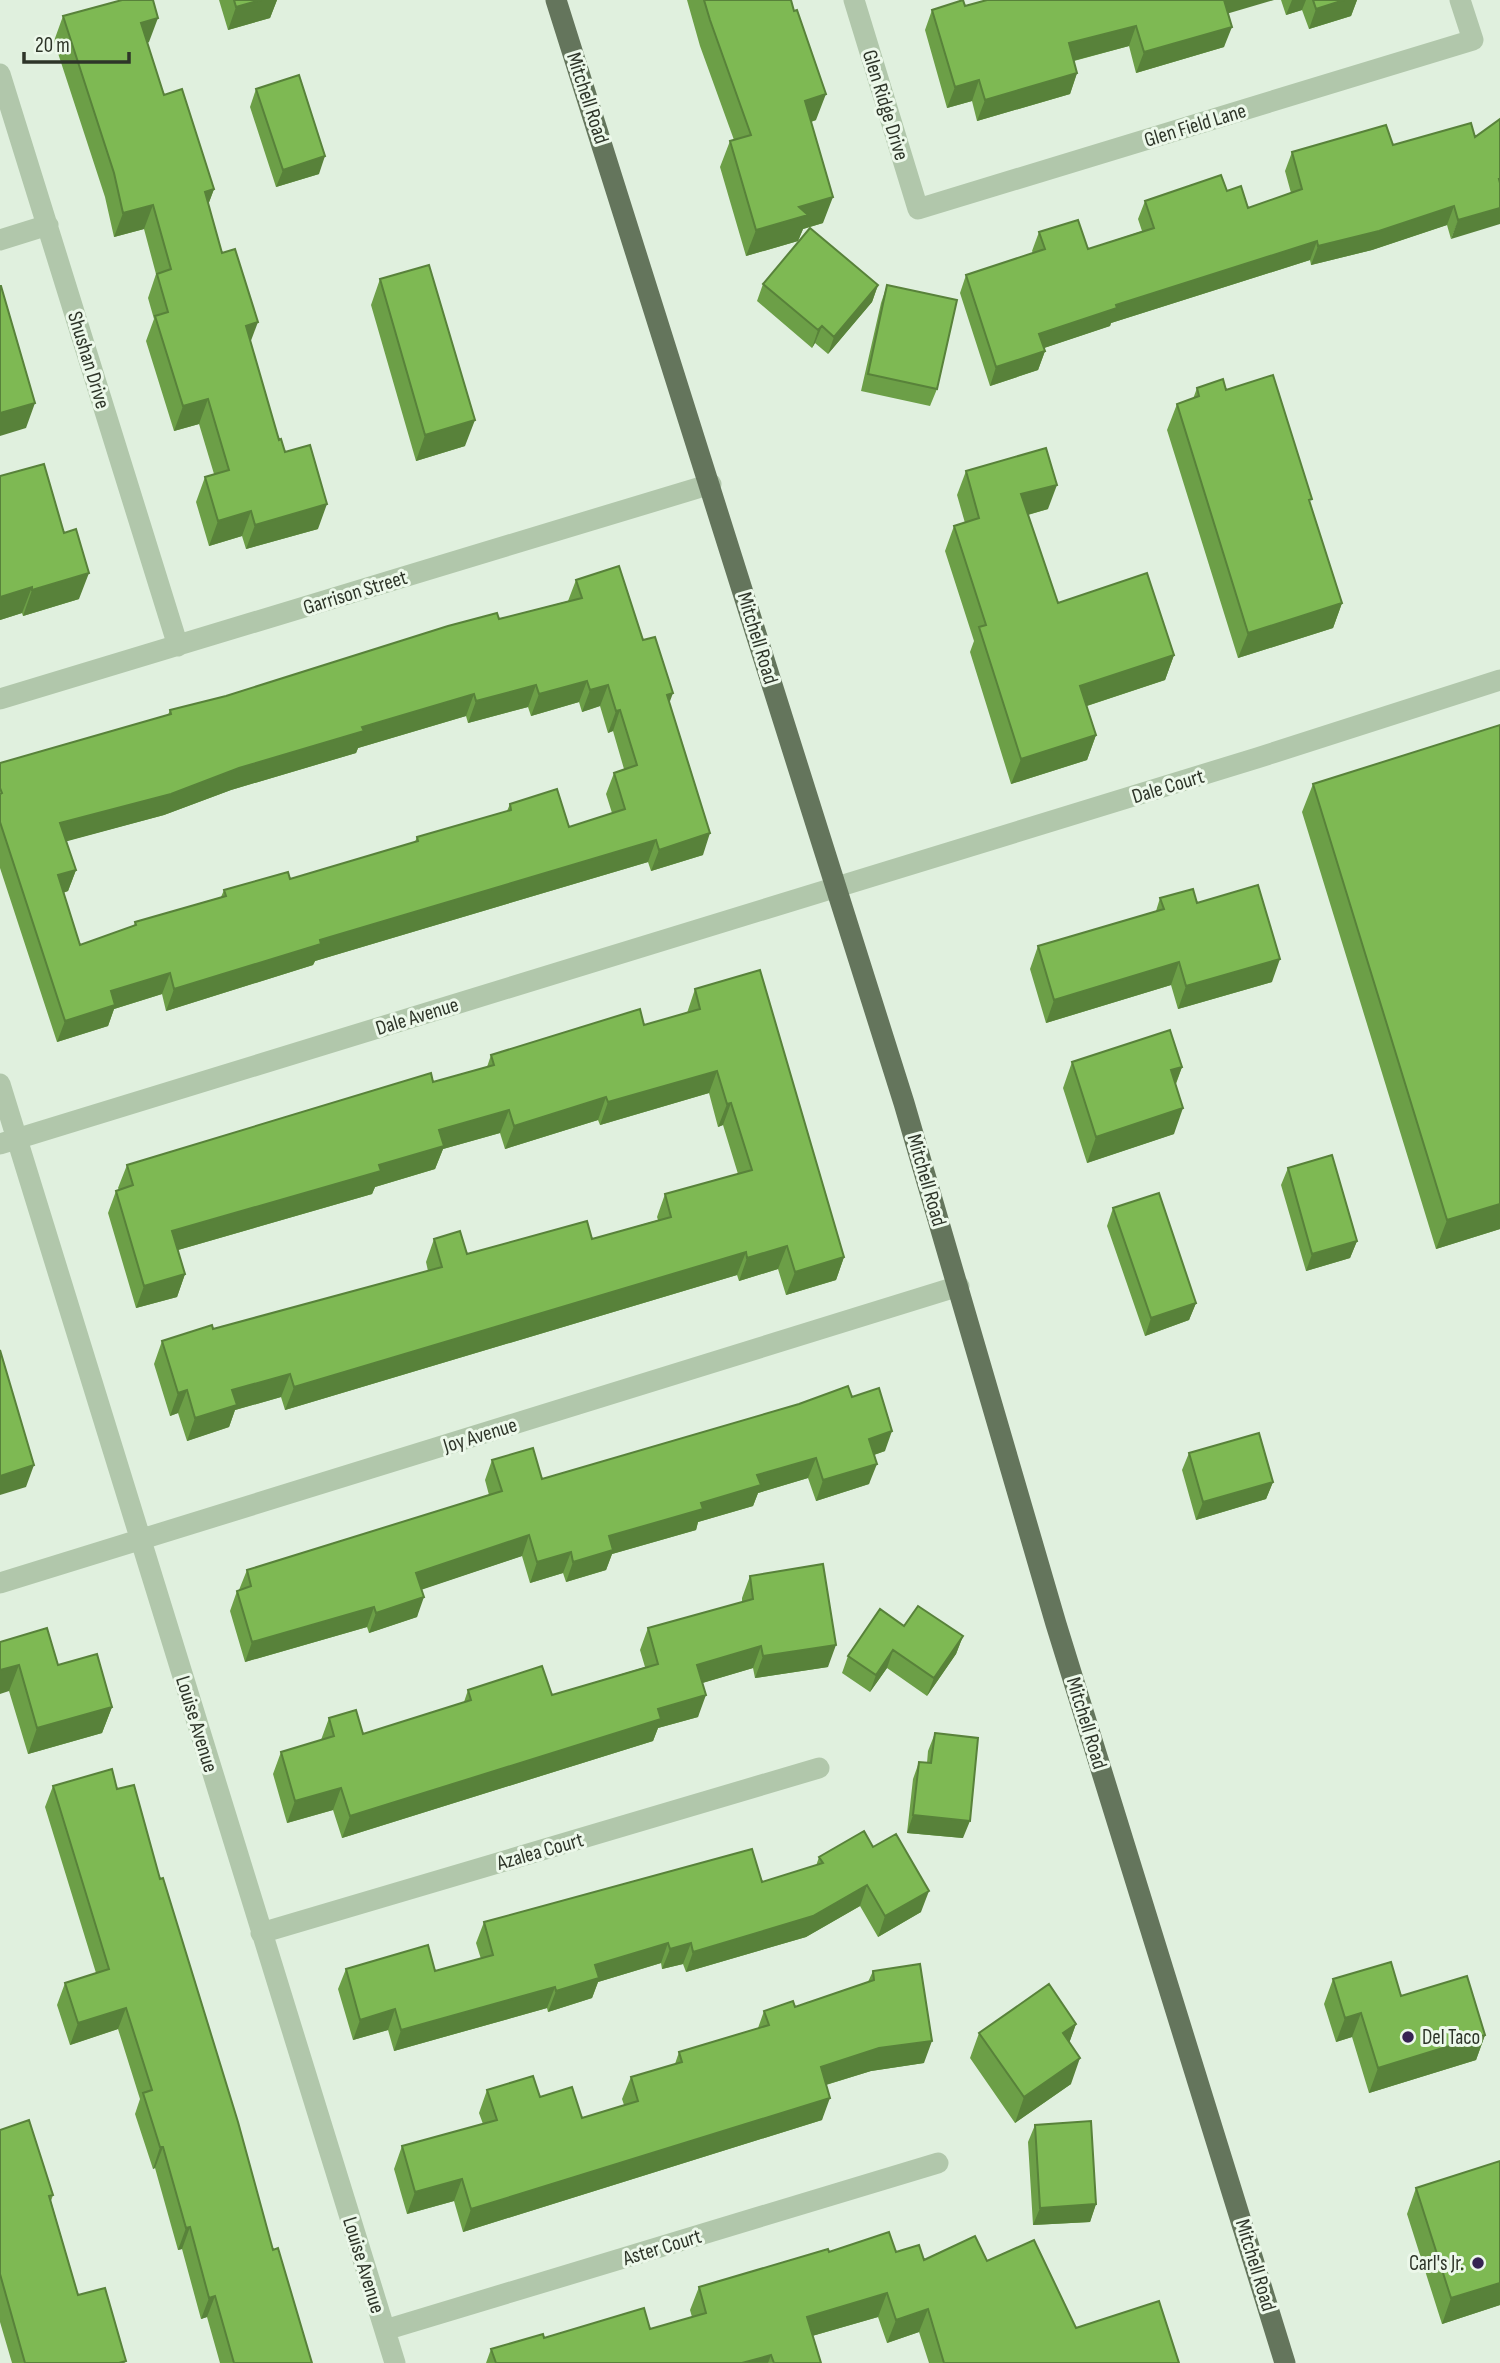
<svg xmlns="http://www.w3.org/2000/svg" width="1500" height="2363" viewBox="0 0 1500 2363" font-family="'Sofia Sans Condensed',sans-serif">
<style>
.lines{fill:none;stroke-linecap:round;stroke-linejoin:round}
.minor{stroke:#b1c7ab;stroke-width:21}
.major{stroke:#64755c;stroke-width:21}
.wall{fill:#6c9f47;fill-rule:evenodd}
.shaded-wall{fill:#58823a}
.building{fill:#7eb953;stroke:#58823a;stroke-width:2;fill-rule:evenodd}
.poi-dot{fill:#362352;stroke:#ecf8ea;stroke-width:2.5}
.labels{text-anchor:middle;stroke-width:6;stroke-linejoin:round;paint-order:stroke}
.street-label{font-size:21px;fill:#2e3529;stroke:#ecf8ea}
.poi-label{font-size:21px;fill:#2e3529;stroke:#ecf8ea;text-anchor:start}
</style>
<rect width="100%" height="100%" fill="#e0f0de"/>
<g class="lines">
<path class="minor" d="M854 0 918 209 1473 40 1460 0
M0 74 178 646
M0 240 48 225
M0 699 711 484
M0 1084 395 2363
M0 1144 1257 758 1500 680
M0 1583 959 1286
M261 1933 819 1768
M385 2330 938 2163"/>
<path class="major" d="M556 0 904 1103 1056 1624 1285 2363"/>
</g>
<path class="wall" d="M219 0H277L270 18 228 30Z
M687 0H791L816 120 811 122 823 223 803 229 798 241 746 256 720 167 730 141 734 140 700 46Z
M1281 0H1357L1351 16 1309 29 1302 10 1286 15Z
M965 6 1228 13 1224 47 1136 73 1129 46 1074 61 1077 73 1070 94 977 121 972 101 947 108 925 30 932 10Z
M63 16 149 42 147 43 164 95 214 189 208 205 222 253 251 343 279 440 318 529 246 549 242 536 209 546 196 502 205 477 214 474 199 424 174 431 146 341 154 319 148 298 156 274 144 229 114 237 105 197 54 41Z
M256 89 319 174 276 187 250 107Z
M1500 119 1451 239 1447 225 1372 250 1311 265 1310 260 1111 323 1110 326 1044 348 1045 351 1038 370 990 386 960 293 966 275 1033 253 1032 251 1039 232 1088 249 1142 231 1138 219 1145 201 1227 191 1248 208 1291 193 1285 171 1292 152 1393 145 1475 137Z
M380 279 465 446 416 461 371 305Z
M763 284 878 285 872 302 828 354 815 343 812 348 757 301Z
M887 285 937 389 930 406 861 391 881 303Z
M1197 388 1310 504 1342 603 1333 628 1238 658 1167 430 1177 404 1193 399Z
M966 471 1048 509 1028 515 1058 603 1174 655 1165 680 1087 706 1096 735 1087 760 1011 784 970 652 974 641 945 551 954 526 965 523 957 495Z
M0 476 79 599 23 616 22 613 0 620Z
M576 580 643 640 669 703 703 855 651 871 648 862 315 961 313 965 166 1011 162 994 114 1009 108 1026 57 1042 0 868V763L168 715 170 710 226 696 499 619 568 601ZM579 702 582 712 600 706 608 733 613 731 624 769 614 773 606 794 612 813 569 827 510 804 507 811 417 837 415 842 290 879 224 890 221 897 135 922 134 926 80 945 63 893 68 891 76 870 66 841 164 815 231 790 356 753 358 748 466 716 468 723 528 707 531 716Z
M1500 725V1229L1436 1249 1302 812 1313 784Z
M1160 898 1197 903 1272 982 1178 1009 1171 985 1046 1023 1030 969 1038 946 1156 911Z
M695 989 844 1257 836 1280 786 1295 778 1269 739 1281 737 1275 285 1410 281 1397 235 1410 229 1427 187 1441 178 1413 170 1416 154 1364 162 1341 213 1329 428 1271 426 1262 434 1239 467 1254 592 1239 658 1220 657 1217 665 1194 738 1174 723 1125 718 1127 709 1093 600 1125 598 1120 505 1149 500 1133 443 1149 435 1169 375 1187 372 1194 178 1250 185 1274 177 1297 136 1308 108 1213 116 1191 119 1190 118 1188 127 1165 433 1082 487 1067 491 1055 644 1025 687 1013Z
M1072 1062 1182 1067 1176 1084 1174 1134 1087 1163 1063 1088Z
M1288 1168 1357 1241 1350 1258 1306 1271 1281 1185Z
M1113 1208 1196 1303 1189 1320 1145 1336 1107 1226Z
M852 1397 885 1451 874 1455 869 1484 816 1501 808 1478 758 1493 753 1506 698 1522 696 1530 612 1554 606 1570 566 1582 563 1573 530 1583 522 1556 422 1589 417 1617 369 1633 367 1627 245 1662 230 1611 237 1591 239 1590 247 1570 489 1495 485 1480 492 1460 542 1479Z
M1189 1453 1273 1482 1266 1499 1196 1520 1182 1470Z
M750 1576 828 1667 755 1678 753 1668 702 1683 698 1717 658 1728 653 1741 342 1838 333 1810 287 1823 273 1774 281 1752 321 1740 329 1718 363 1734 464 1702 468 1690 552 1695 645 1667 640 1650 648 1628 742 1602V1598Z
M904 1626 963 1636 956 1654 927 1696 887 1668 870 1692 842 1673 848 1656Z
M0 1642 58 1665 112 1707 102 1733 28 1754 9 1691Z
M935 1733 963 1838 907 1833 913 1779 919 1762 927 1763 928 1751Z
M53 1786 117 1789 160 1879 273 2250 312 2363H220L207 2317 201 2319 182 2249 178 2250 155 2168 153 2169 135 2114 140 2099 118 2029 70 2045 57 2005 65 1983 96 1973 45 1807Z
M873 1847 921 1912 878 1937 860 1906 806 1937 686 1972 683 1964 662 1969 661 1963 598 1982 592 1998 548 2012 547 2008 394 2051 388 2030 353 2040 338 1989 346 1969 435 1971 481 1959 476 1943 484 1922 762 1882 816 1866 819 1857Z
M873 1971 924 2063 871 2071 826 2085 822 2120 463 2232 454 2201 407 2214 394 2169 402 2146 483 2124 479 2113 487 2090 540 2097 582 2118 624 2105 622 2099 631 2077 675 2064 679 2052 758 2028 764 2011 795 2007 868 1982Z
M1333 1979 1401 1996 1485 2035 1476 2060 1369 2093 1352 2037 1336 2042 1324 2004Z
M1076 2024 1069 2043 1071 2084 1015 2123 970 2058 979 2033Z
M1035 2125 1096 2204 1090 2222 1033 2225 1028 2142Z
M0 2130 53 2195 51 2201 78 2295 125 2363H12L0 2322Z
M1416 2188 1500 2305 1442 2324 1407 2214Z
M829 2252H896L924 2260 987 2261 1076 2328 1179 2363H929L919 2332 887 2343 878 2317 812 2336 821 2363H486L491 2349 544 2338 650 2329 692 2317 690 2310 699 2287Z"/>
<path class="shaded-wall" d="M261 0H277L270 18 228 30 236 7Z
M1222 0H1274L1216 17Z
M1292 0H1306L1302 10 1286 15Z
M1344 0H1357L1351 16 1309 29 1316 9Z
M158 18 149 42 132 47 141 23Z
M1136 26 1129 46 1061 64 1069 43Z
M1232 27 1224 47 1136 73 1144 52Z
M1077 73 1070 94 977 121 985 100Z
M979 80 972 101 947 108 955 87Z
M826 94 816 120 795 127 805 101Z
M325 156 319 174 276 187 283 170Z
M214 189 205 213V192Z
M833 197 823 223 803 229 798 241 746 256 756 230 799 207Z
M153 205 144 229 114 237 123 213Z
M1454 206 1447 225 1372 250 1311 265 1318 246Z
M1500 208V224L1451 239 1458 220Z
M1317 241 1310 260 1111 323 1110 326 1032 352 1039 334 1116 305Z
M878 285 872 302 828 354 834 337Z
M258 322 249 346 246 326Z
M822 326 815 343 812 348 818 330Z
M1045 351 1038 370 990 386 996 367Z
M208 399 199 424 174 431 183 406Z
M35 403 26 428 0 436V413Z
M475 420 465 446 416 461 425 435Z
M1057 485 1048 509 1012 519 1021 494Z
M327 504 318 529 246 549 255 525Z
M251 511 242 536 209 546 218 521Z
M89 573 79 599 23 616 32 590Z
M32 587 22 613 0 620V597Z
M1342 603 1333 628 1238 658 1248 633Z
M1174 655 1165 680 1071 711 1080 686Z
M587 681 579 702 531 716 539 694Z
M536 685 528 707 468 723 476 701Z
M608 685 600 706 582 712 590 690Z
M673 693 665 715 667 695Z
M474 694 466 716 358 748 356 753 231 790 164 815 53 845 60 823 239 768 362 727Z
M620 710 613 731 608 733 616 711Z
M1096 735 1087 760 1011 784 1021 759Z
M710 833 703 855 651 871 659 850Z
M656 840 648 862 315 961 313 965 166 1011 174 989 320 940Z
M76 870 68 891 50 897 58 875Z
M1280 959 1272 982 1178 1009 1186 986Z
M1179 962 1171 985 1046 1023 1054 1000Z
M170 973 162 994 114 1009 108 1026 57 1042 65 1021 111 991Z
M1182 1067 1172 1093 1171 1070Z
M717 1071 709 1093 600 1125 608 1102Z
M606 1097 598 1120 505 1149 514 1126Z
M731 1103 723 1125 718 1127 727 1104Z
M1183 1108 1174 1134 1087 1163 1096 1137Z
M509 1110 500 1133 443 1149 435 1169 375 1187 372 1194 164 1254 172 1231 379 1165 439 1130Z
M1500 1204V1229L1436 1249 1447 1220Z
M1357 1241 1350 1258 1306 1271 1312 1254Z
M787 1246 778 1269 739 1281 747 1258Z
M746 1252 737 1275 285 1410 294 1387Z
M844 1257 836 1280 786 1295 795 1272Z
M185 1274 177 1297 136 1308 144 1286Z
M1196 1303 1189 1320 1145 1336 1151 1318Z
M290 1374 281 1397 235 1410 229 1427 187 1441 195 1418 232 1390Z
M187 1390 178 1413 170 1416 178 1393Z
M892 1431 885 1451 862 1459 869 1439Z
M816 1458 808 1478 758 1493 753 1506 698 1522 696 1530 612 1554 606 1570 566 1582 573 1562 609 1536 701 1503 757 1475Z
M877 1464 869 1484 816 1501 823 1480Z
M34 1465 26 1487 0 1495V1476Z
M1273 1482 1266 1499 1196 1520 1203 1502Z
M529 1535 522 1556 409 1594 416 1573Z
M571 1552 563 1573 530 1583 537 1562Z
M424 1597 417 1617 369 1633 376 1613Z
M374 1607 367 1627 245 1662 252 1642Z
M963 1636 956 1654 927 1696 934 1678Z
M836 1645 828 1667 755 1678 763 1656Z
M761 1646 753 1668 689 1687 697 1665Z
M893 1650 887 1668 870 1692 876 1675Z
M19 1665 9 1691 0 1694V1670Z
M706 1695 698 1717 658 1728 653 1741 342 1838 350 1816 658 1709Z
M112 1707 102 1733 28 1754 37 1728Z
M341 1788 333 1810 287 1823 295 1801Z
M913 1815 970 1821 963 1838 907 1833Z
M867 1885 860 1906 806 1937 686 1972 693 1952Z
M929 1891 921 1912 878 1937 885 1916Z
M668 1943 661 1963 598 1982 592 1998 548 2012 556 1991 595 1965Z
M691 1943 683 1964 662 1969 670 1949Z
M555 1987 547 2008 394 2051 401 2030Z
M126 2008 118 2029 70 2045 78 2023Z
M395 2009 388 2030 353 2040 360 2020Z
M1361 2013 1352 2037 1336 2042 1345 2018Z
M1076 2024 1067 2049 1063 2033Z
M1485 2035 1476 2060 1369 2093 1378 2068Z
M932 2041 924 2063 871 2071 812 2089 821 2067 879 2048Z
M1080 2058 1071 2084 1015 2123 1024 2097Z
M830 2098 822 2120 463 2232 471 2209Z
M160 2147H163L155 2168 153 2169Z
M462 2179 454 2201 407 2214 415 2192Z
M1096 2204 1090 2222 1033 2225 1040 2208Z
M190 2227 182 2249 178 2250 186 2228Z
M1500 2283V2305L1442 2324 1451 2298Z
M887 2293 878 2317 798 2340 807 2317Z
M215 2296 207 2317 201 2319 209 2298Z
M928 2309 919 2332 887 2343 896 2320Z
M771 2355 768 2363H742Z"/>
<path class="building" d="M122 0H153L158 18 141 23 164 95 182 89 214 189 205 192 222 253 235 249 258 322 246 326 279 440 281 439 285 452 310 445 327 504 255 525 251 511 218 521 205 477 229 470 208 399 183 406 155 316 168 312 157 274 171 269 153 205 123 213 114 173 63 16Z
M234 0H261L236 7Z
M704 0H791L794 11 797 10 826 94 805 101 833 197 799 207 808 215 756 230 730 141 751 135 710 20Z
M963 0 965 6 987 0H1224L1232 27 1144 52 1136 26 1069 43 1077 73 985 100 979 80 955 87 932 10Z
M1313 0H1344L1316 9Z
M299 75 325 156 283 170 256 89Z
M1500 119V179H1499L1500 183V208L1458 220 1454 206 1379 231 1318 246 1317 241 1116 305 1117 308 1039 334 1045 351 996 367 966 275 1045 249 1039 232 1078 220 1088 249 1154 228 1145 201 1221 175 1227 191 1241 186 1248 208 1302 189 1292 152 1386 125 1393 145 1471 123 1475 137Z
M810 228 878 285 834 337 822 326 818 330 763 284Z
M429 265 475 420 425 435 380 279Z
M887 285 957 300 937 389 868 374Z
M0 286H1L35 403 0 413Z
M1273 375 1312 499 1309 500 1342 603 1248 633 1177 404 1199 396 1197 388 1223 379 1226 390Z
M1046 448 1057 485 1021 494 1058 603 1147 573 1174 655 1080 686 1096 735 1021 759 979 627 986 625 954 526 979 518 966 471Z
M44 464 64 533 76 529 89 573 32 590V587L0 597V476Z
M619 566 643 640 655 637 673 693 667 695 710 833 659 850 656 840 320 940 321 944 174 989 170 973 111 991 115 1005 65 1021 0 822V794L2 793 0 788V763L171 714 170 710 226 696 448 626 497 613 499 619 582 598 576 580ZM587 681 590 690 608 685 616 711 620 710 637 765 614 773 625 809 569 827 557 789 510 804 511 810 417 837 418 841 290 879 288 872 224 890 226 896 135 922 136 925 80 945 58 875 76 870 60 823 171 794 239 768 364 731 362 727 474 694 476 701 536 685 539 694Z
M1500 725V1204L1447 1220 1313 784Z
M1258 885 1280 959 1186 986 1179 962 1054 1000 1038 946 1164 909 1160 898 1193 889 1197 903Z
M760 970 844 1257 795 1272 787 1246 747 1258 746 1252 294 1387 290 1374 232 1390 237 1405 195 1418 187 1390 178 1393 162 1341 212 1325 213 1329 442 1267 434 1239 460 1231 467 1254 587 1221 592 1239 671 1217 665 1194 752 1170 731 1103 727 1104 717 1071 608 1102 606 1097 514 1126 509 1110 439 1130 444 1146 379 1165 381 1171 172 1231 185 1274 144 1286 116 1191 133 1185 127 1165 431 1073 433 1082 494 1065 491 1055 640 1009 644 1025 700 1009 695 989Z
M1170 1030 1182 1067 1171 1070 1183 1108 1096 1137 1072 1062Z
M1332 1155 1357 1241 1312 1254 1288 1168Z
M1159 1193 1196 1303 1151 1318 1113 1208Z
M0 1350 34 1465 0 1476Z
M848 1386 852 1397 879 1388 892 1431 869 1439 877 1464 823 1480 816 1458 757 1475 761 1485 701 1503 703 1509 609 1536 613 1550 573 1562 571 1552 537 1562 529 1535 416 1573 424 1597 376 1613 374 1607 252 1642 237 1591 251 1586 247 1570 502 1491 492 1460 533 1448 542 1479 799 1404Z
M1259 1433 1273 1482 1203 1502 1189 1453Z
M823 1564 836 1645 763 1656 761 1646 697 1665 706 1695 658 1709 661 1719 350 1816 341 1788 295 1801 281 1752 334 1736 329 1718 356 1710 363 1734 471 1700 468 1690 542 1666 552 1695 658 1664 648 1628 753 1599 750 1576Z
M918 1606 963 1636 934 1678 893 1650 876 1675 848 1656 880 1609 904 1626Z
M47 1628 58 1665 97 1654 112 1707 37 1728 19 1665 0 1670V1642Z
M935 1733 978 1738 970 1821 913 1815 919 1762 931 1763Z
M112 1769 117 1789 134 1785 160 1879 163 1878 238 2122 273 2250 278 2248 312 2363H234L215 2296 209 2298 190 2227 186 2228 163 2147H160L143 2093 152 2090 126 2008 78 2023 65 1983 109 1969 53 1786Z
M864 1831 873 1847 896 1834 929 1891 885 1916 867 1885 813 1916 693 1952 691 1943 670 1949 668 1943 595 1965 599 1978 556 1991 555 1987 401 2030 395 2009 360 2020 346 1969 428 1945 435 1971 493 1955 484 1922 752 1849 762 1882 823 1863 819 1857Z
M1391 1962 1401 1996 1467 1976 1485 2035 1378 2068 1361 2013 1345 2018 1333 1979Z
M920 1964 932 2041 879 2048 821 2067 830 2098 471 2209 462 2179 415 2192 402 2146 497 2120 487 2090 533 2076 540 2097 572 2087 582 2118 638 2101 631 2077 682 2062 679 2052 769 2025 764 2011 793 2001 795 2007 874 1980 873 1971Z
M1049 1984 1076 2024 1063 2033 1080 2058 1024 2097 979 2033Z
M29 2120 53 2195 49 2196 78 2295 105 2288 126 2361 119 2363H25L0 2274V2130Z
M1091 2121 1096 2204 1040 2208 1035 2125Z
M1500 2161V2283L1451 2298 1416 2188Z
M889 2232 896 2252 919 2245 924 2260 975 2236 987 2261 1034 2240 1076 2328 1159 2301 1179 2363H944L928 2309 896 2320 887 2293 807 2317 821 2363H774L771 2355 742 2363H496L491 2349 543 2334 544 2338 644 2308 650 2329 706 2313 699 2287 828 2249 829 2252Z"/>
<g class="poi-dot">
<circle cx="1408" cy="2037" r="7"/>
<circle cx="1478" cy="2263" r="7"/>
</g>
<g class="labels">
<g class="street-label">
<text transform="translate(588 98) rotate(72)" y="7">Mitchell Road</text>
<text transform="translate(886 105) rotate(73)" y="7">Glen Ridge Drive</text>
<text transform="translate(1195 125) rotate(-17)" y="7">Glen Field Lane</text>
<text transform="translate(89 360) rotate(73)" y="7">Shushan Drive</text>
<text transform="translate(355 592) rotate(-17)" y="7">Garrison Street</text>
<text transform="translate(758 638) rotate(73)" y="7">Mitchell Road</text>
<text transform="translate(1168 786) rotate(-17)" y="7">Dale Court</text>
<text transform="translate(417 1016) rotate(-17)" y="7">Dale Avenue</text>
<text transform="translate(927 1180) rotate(74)" y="7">Mitchell Road</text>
<text transform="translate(480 1435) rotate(-17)" y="7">Joy Avenue</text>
<text transform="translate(1087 1723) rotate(73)" y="7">Mitchell Road</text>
<text transform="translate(197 1724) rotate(73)" y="7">Louise Avenue</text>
<text transform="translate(540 1851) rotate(-16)" y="7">Azalea Court</text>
<text transform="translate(662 2247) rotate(-17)" y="7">Aster Court</text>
<text transform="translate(364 2265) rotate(73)" y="7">Louise Avenue</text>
<text transform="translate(1256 2265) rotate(73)" y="7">Mitchell Road</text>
</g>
<g class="poi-label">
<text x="1422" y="2044">Del Taco</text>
<text x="1464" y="2270" text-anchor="end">Carl's Jr.</text>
</g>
</g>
<path d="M24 52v10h105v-10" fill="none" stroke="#2e3529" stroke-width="3.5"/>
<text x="35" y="52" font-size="21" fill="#2e3529" stroke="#ecf8ea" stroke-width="5" paint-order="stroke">20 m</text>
</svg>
